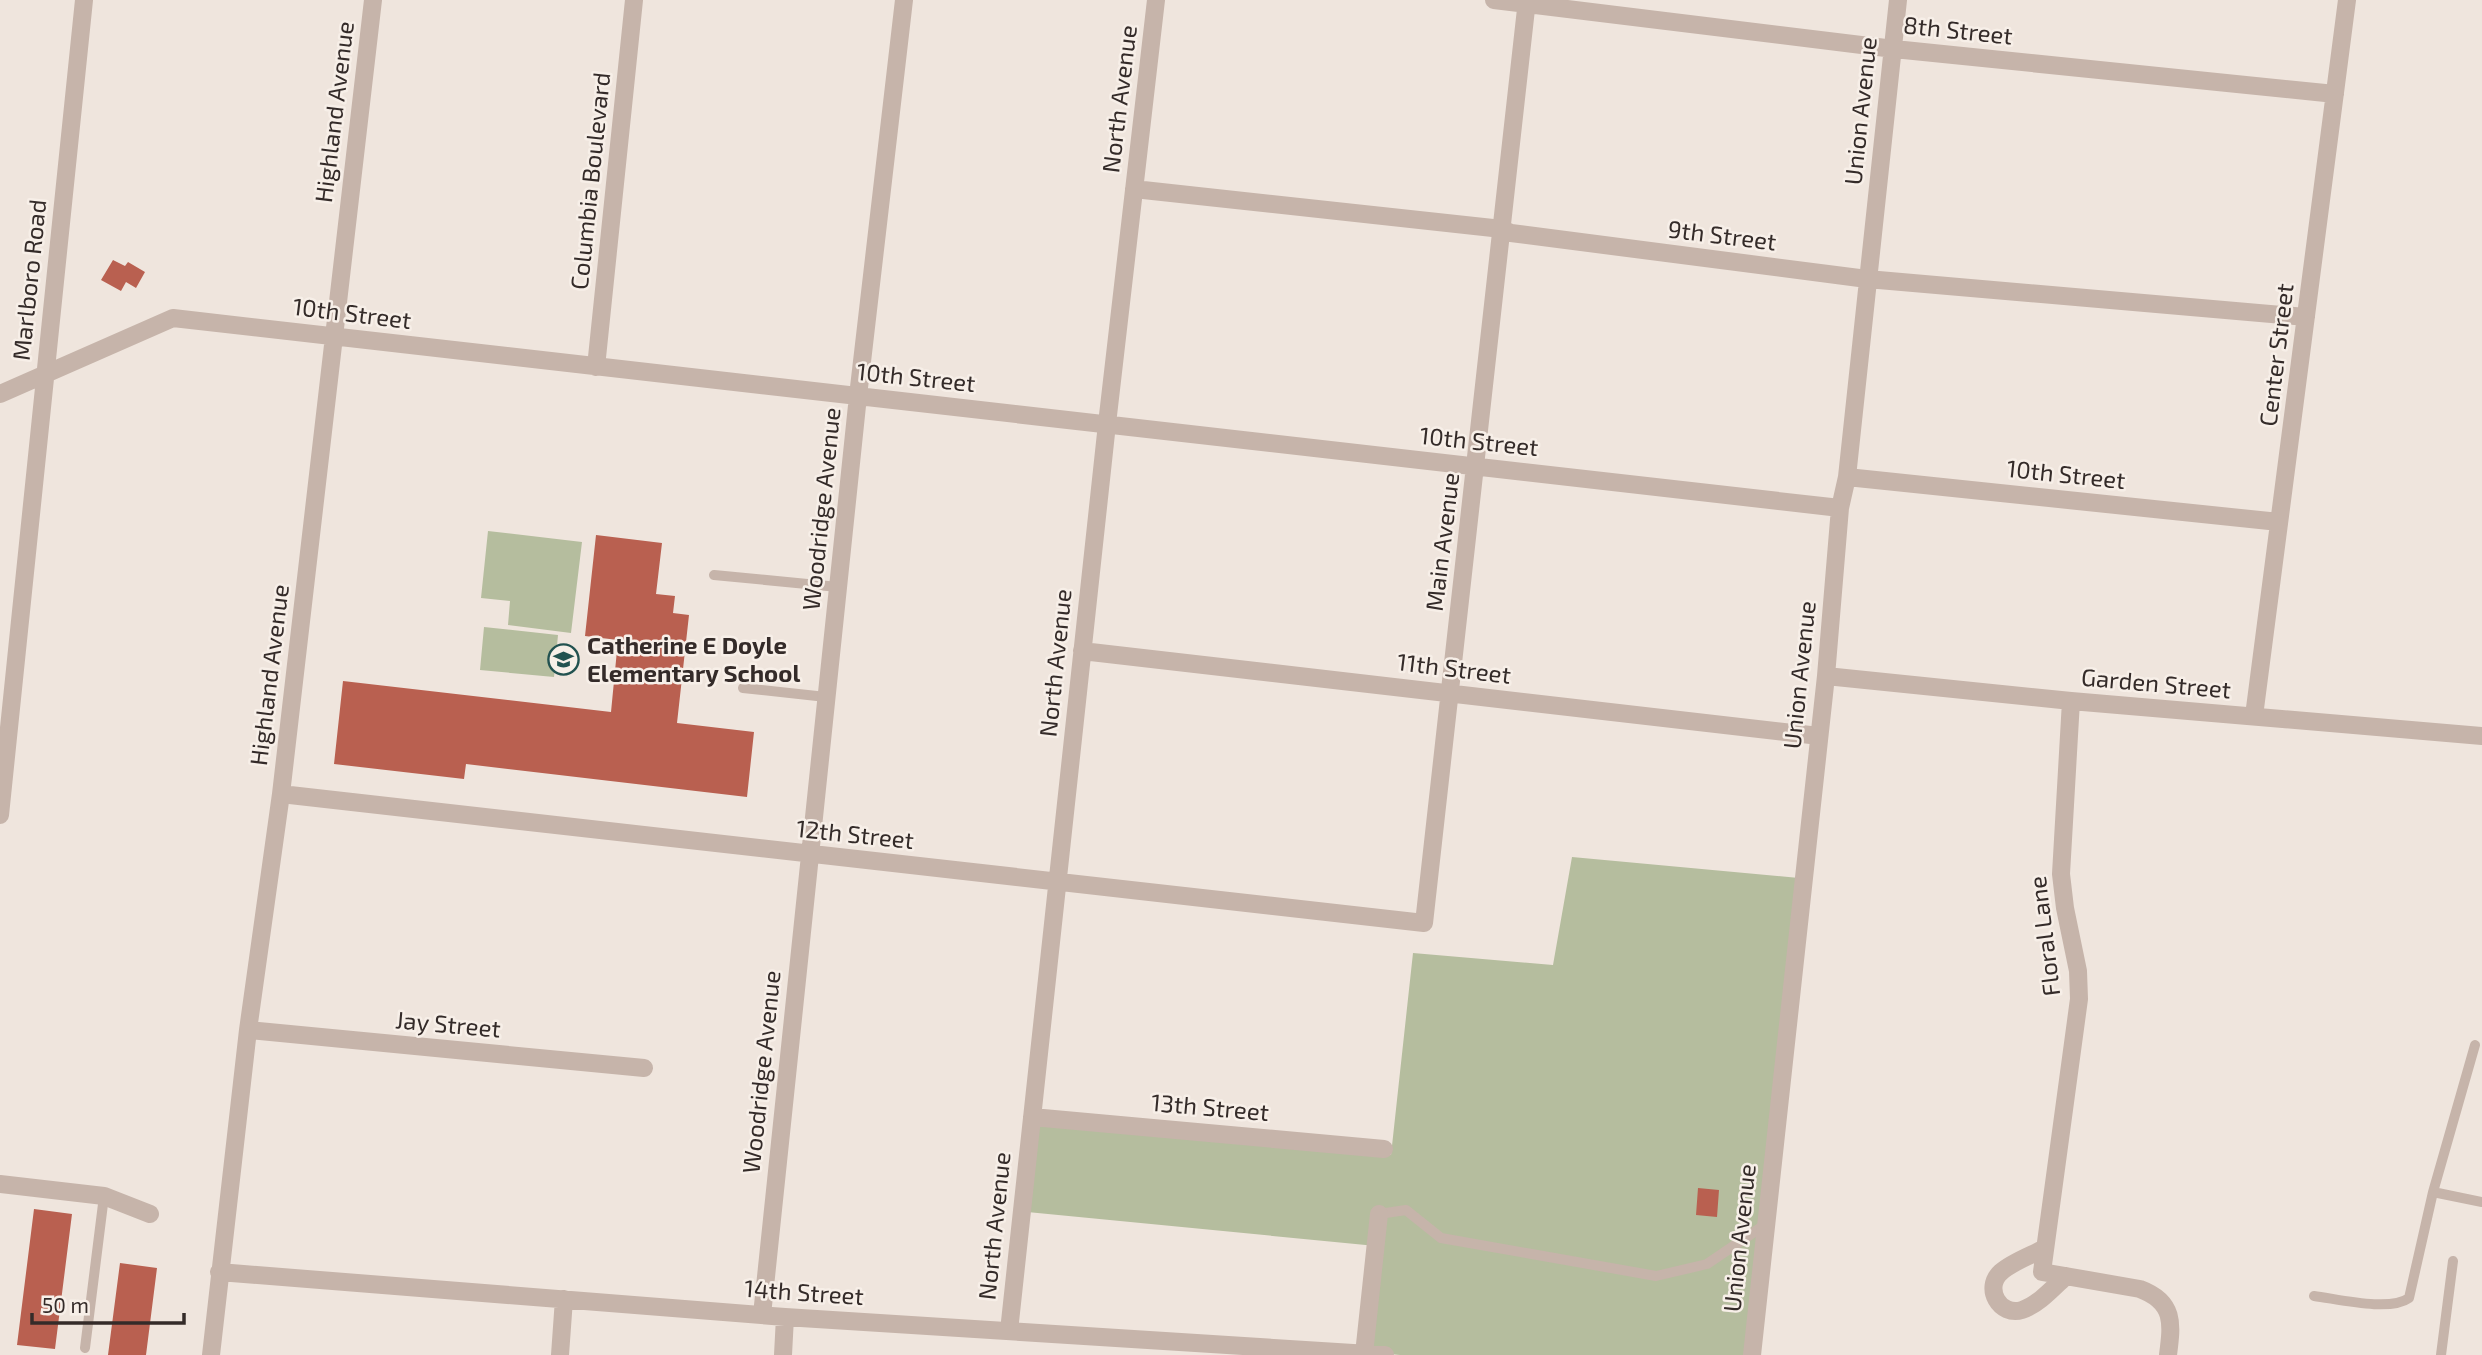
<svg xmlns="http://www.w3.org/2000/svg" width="2482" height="1355" viewBox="0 0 2482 1355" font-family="'Exo 2',sans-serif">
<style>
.green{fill:#b5bd9e}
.building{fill:#b96050}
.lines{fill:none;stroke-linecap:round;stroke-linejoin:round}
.lane{stroke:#c6b4aa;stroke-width:10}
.street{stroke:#c6b4aa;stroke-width:18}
.labels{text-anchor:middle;stroke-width:5;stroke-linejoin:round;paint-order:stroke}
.street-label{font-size:24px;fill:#342b29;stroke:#f7efe8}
.poi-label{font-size:24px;font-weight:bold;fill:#342b29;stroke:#f7efe8;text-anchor:start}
</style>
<rect width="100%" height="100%" fill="#efe5dd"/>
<path class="green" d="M488 531 582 542 571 633 508 625 510 601 481 598Z
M484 627 558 635 554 677 480 670Z
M1572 857 1799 878 1744 1355H1400L1358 1351 1376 1246 1017 1211 1028 1111 1391 1155 1413 953 1553 965Z"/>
<path class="building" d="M113 260 125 266 128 262 145 272 136 288 126 282 121 291 101 280Z
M596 535 662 543 656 594 675 596 673 613 689 615 677 723 754 732 747 797 466 764 464 779 334 764 343 681 611 712 618 640 585 636Z
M1698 1188 1719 1190 1717 1217 1696 1215Z
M34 1209 72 1214 55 1349 17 1345Z
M120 1263 157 1268 146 1355H108Z"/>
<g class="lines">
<path class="lane" d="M714 575 838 587
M743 688 826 697
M2475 1045 2433 1192 2482 1202
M1379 1214 1406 1210 1441 1238 1656 1276 1707 1264 1766 1224
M2314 1296C2338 1299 2390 1312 2409 1298L2433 1192
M85 1348 104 1196
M2441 1355 2453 1261"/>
<path class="street" d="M1494 0 1894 49 2335 94
M1134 189 1502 229 1511 233 1867 279 2306 317
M596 367 634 0
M0 394 173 318 1840 508
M1847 477 2279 522
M1082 651 1819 736
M1826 676 2071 701 2482 736
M2071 701 2061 874 2065 908 2078 971 2079 999 2042 1272 2140 1289C2175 1302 2172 1324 2168 1355
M2254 716 2347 0
M281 794 1424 923 1527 0
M0 815 84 0
M248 1030 644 1068
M1032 1117 1384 1149
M0 1184 104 1196 150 1214
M2045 1248C2032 1255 2012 1262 2001 1272 1983 1288 2000 1317 2022 1310 2038 1305 2054 1287 2066 1276
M219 1272 785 1317 1385 1355
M762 1315 858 396 904 0
M1009 1331 1107 424 1156 0
M1364 1354 1379 1214
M211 1355 248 1030 281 794 373 0
M560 1355 564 1299
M783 1355 785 1317
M1752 1355 1826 676 1840 508 1847 477 1898 0"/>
</g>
<defs>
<symbol id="school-ring" viewBox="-11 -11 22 22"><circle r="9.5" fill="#f7efe8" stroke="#225250" stroke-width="1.5"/><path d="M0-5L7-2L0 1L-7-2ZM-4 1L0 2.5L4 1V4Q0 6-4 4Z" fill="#225250"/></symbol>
</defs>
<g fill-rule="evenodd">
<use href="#school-ring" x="546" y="642" width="35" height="35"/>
</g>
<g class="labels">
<g class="street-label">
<text transform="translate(1958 31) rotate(6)" y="8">8th Street</text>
<text transform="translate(1120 99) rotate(-83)" y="8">North Avenue</text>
<text transform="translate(1861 111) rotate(-84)" y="8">Union Avenue</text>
<text transform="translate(335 112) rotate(-83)" y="8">Highland Avenue</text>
<text transform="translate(591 181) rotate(-84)" y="8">Columbia Boulevard</text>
<text transform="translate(1722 236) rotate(7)" y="8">9th Street</text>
<text transform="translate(30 280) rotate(-84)" y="8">Marlboro Road</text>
<text transform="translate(352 314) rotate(7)" y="8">10th Street</text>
<text transform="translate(2277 355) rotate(-83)" y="8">Center Street</text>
<text transform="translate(916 378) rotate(6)" y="8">10th Street</text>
<text transform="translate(1479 442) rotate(6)" y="8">10th Street</text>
<text transform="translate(2066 475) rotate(6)" y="8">10th Street</text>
<text transform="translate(822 509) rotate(-84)" y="8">Woodridge Avenue</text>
<text transform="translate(1443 542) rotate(-83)" y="8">Main Avenue</text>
<text transform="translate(1056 663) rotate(-84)" y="8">North Avenue</text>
<text transform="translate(1454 669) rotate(7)" y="8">11th Street</text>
<text transform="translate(270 675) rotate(-83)" y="8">Highland Avenue</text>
<text transform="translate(1800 675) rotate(-84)" y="8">Union Avenue</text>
<text transform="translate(2156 684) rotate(5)" y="8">Garden Street</text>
<text transform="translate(855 835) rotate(6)" y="8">12th Street</text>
<text transform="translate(2045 936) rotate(-97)" y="8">Floral Lane</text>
<text transform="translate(448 1025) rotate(5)" y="8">Jay Street</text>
<text transform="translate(762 1072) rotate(-84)" y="8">Woodridge Avenue</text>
<text transform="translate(1210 1108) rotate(5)" y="8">13th Street</text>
<text transform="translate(995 1226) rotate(-84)" y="8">North Avenue</text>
<text transform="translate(1740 1238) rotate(-84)" y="8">Union Avenue</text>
<text transform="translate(804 1293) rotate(4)" y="8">14th Street</text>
</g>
<g class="poi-label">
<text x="587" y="654">Catherine E Doyle<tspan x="587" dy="28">Elementary School</tspan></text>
</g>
</g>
<path d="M32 1313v10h152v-10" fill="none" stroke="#342b29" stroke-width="3.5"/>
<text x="42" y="1313" font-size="21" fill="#342b29" stroke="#f7efe8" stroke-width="5" paint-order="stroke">50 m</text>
</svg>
